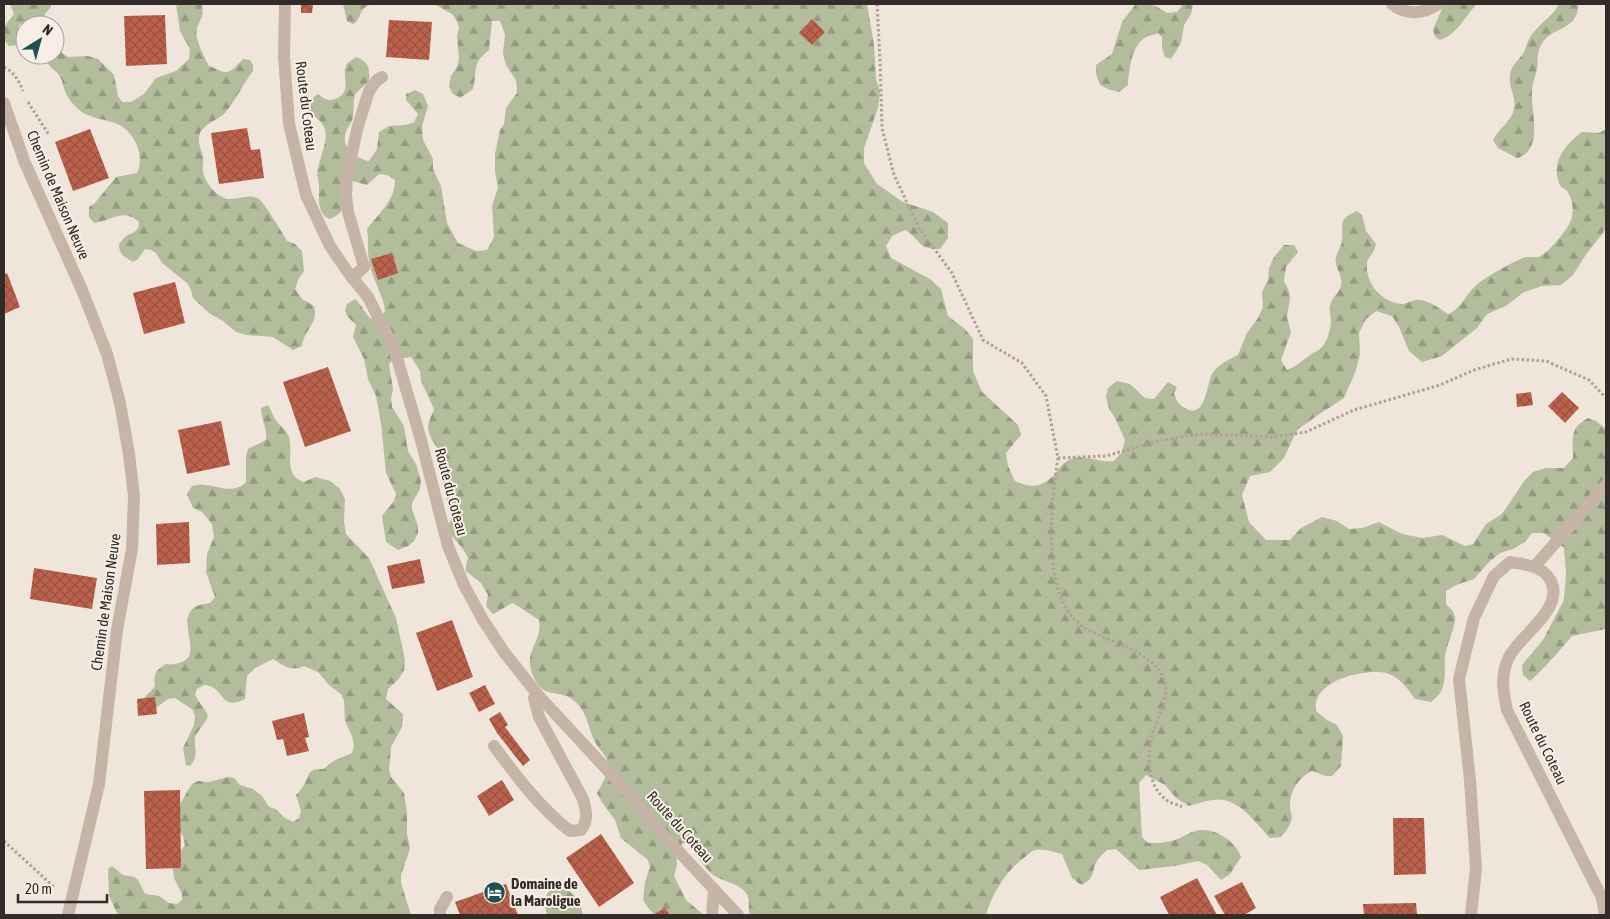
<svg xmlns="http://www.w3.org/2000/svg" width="1610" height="919" viewBox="0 0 1610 919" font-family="'Asap Condensed',sans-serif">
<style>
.forest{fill:url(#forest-firs)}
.building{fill:url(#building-cross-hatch)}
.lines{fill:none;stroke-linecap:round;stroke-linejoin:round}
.path{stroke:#b29e92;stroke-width:3;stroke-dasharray:2.5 2.5;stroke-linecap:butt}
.service{stroke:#c6b4a7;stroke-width:12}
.minor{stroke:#c6b4a7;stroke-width:12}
.tertiary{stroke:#c6b4a7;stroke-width:12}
.labels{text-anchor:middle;stroke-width:4;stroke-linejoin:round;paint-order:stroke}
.street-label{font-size:15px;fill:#332b27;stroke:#f7efe6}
.poi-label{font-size:15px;font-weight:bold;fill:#332b27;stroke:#f7efe6;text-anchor:start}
</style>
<defs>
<pattern id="forest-firs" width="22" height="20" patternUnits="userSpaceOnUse" patternTransform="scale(1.25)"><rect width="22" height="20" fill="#b3bd9c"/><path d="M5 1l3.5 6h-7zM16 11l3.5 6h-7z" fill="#929a7f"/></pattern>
<pattern id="building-cross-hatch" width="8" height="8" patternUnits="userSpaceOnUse" patternTransform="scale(1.25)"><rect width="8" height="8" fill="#bc624c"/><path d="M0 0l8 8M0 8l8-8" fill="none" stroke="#99513f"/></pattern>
</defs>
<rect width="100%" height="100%" fill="#efe5da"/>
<path class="forest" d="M10 4H51V7L45 14 44 25H34L26 21 19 25 17 45 9 46 4 40V27L14 14Z
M176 4 202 5C204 18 201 17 197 28 194 39 204 56 209 66 230 75 227 75 243 59L250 60 253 65V71C243 84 236 100 225 113 218 120 207 122 201 131 196 140 201 149 203 157 204 162 202 167 203 172 205 183 217 197 228 199 238 200 250 193 259 199 265 204 282 232 287 241L295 244 302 251 304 271 298 280 295 289 302 299 314 306C319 324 304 329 302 346L293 350 273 337 246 335 236 332 223 321 209 313 193 298 191 290 187 283 162 263 156 253 151 250 145 249 138 259 133 262C124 257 119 254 119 244 121 242 123 239 125 237 132 232 139 233 139 222 122 208 114 220 94 223L89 217V207L95 203 116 177 137 173C146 155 133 129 115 123 103 119 93 119 82 112 76 108 67 98 65 91 63 87 63 81 60 77 56 68 47 70 46 55H55V48L68 57 88 56 98 59 114 75 118 96 122 102H131L144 94 156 78 176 71 189 59 190 49 180 31Z
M343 4H371C358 9 362 19 353 24L347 21Z
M434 4H867L874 45 876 80 880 91 878 108 864 148V163L877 184 903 202 933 212 948 223V238L940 249C916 249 923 241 905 230L892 236 886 246 891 258 930 279 941 289 948 316 965 329 973 339V371L982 392 1018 425 1021 435 1006 453 1008 466 1015 481C1030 488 1042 488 1054 475 1059 469 1063 462 1071 459 1087 454 1098 463 1114 461L1122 452 1125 440 1115 418 1109 409 1106 397 1108 388 1117 381 1130 384 1145 398 1154 399 1168 382 1177 387 1174 393C1176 400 1178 404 1185 408 1206 421 1207 382 1212 374 1218 364 1228 360 1238 355L1247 333 1258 318 1263 307 1262 292 1268 280 1269 268 1274 257 1284 245H1294L1298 252 1286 267 1284 281 1289 291 1290 299 1287 317 1291 332 1281 360 1287 370C1299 365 1300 362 1310 355 1313 353 1317 351 1320 349 1327 343 1331 330 1331 321 1331 316 1329 311 1330 306 1332 296 1339 294 1341 286 1343 277 1337 271 1336 263 1334 257 1339 251 1341 245 1346 228 1334 220 1357 211L1362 215 1366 231 1376 244C1374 255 1367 257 1367 264 1365 283 1382 303 1402 304 1408 304 1413 299 1420 300 1430 301 1440 309 1448 314 1461 310 1467 291 1480 282 1492 274 1510 263 1523 258 1528 256 1534 258 1538 257 1548 254 1568 229 1571 220 1574 211 1573 199 1567 191 1564 188 1560 187 1559 183 1551 161 1566 144 1582 132L1599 133 1606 129V226L1603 233 1587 253 1573 275 1561 285 1542 286 1524 292 1506 306 1487 314 1477 328 1442 356 1422 362 1409 351 1399 327 1392 316 1376 311 1366 319 1359 333 1360 354 1356 370 1344 398 1318 415 1297 430 1284 458 1270 472 1250 476 1242 495 1249 522 1266 540H1290L1301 528 1322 517 1337 521 1349 529 1362 528 1379 522 1402 534 1423 538 1442 535 1465 546 1473 544 1486 524 1502 514 1525 480 1533 472 1546 468H1564L1573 458C1573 439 1569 428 1588 418L1596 421 1606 429V629L1572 636C1559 651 1545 668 1530 681L1523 675 1522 665 1543 640 1564 600 1566 574 1564 548 1544 533H1532L1525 542 1513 549 1500 553 1488 563 1474 579 1456 585 1446 591V604C1450 608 1454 611 1455 617 1456 624 1448 643 1446 651 1443 662 1447 675 1443 686 1441 694 1437 697 1431 702L1415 699C1408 689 1399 676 1386 673 1367 669 1325 678 1317 699 1315 702 1316 707 1316 711L1327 720 1337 725 1343 736 1341 766 1332 776H1326L1312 771C1297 778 1289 793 1290 809 1290 812 1292 814 1292 817 1291 825 1286 831 1281 837L1270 838C1255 822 1237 795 1212 800 1204 801 1196 804 1189 806L1176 798 1165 785 1146 775 1139 783 1142 837 1148 843C1158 843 1166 843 1175 840 1183 837 1193 830 1201 830 1217 829 1236 842 1241 857L1230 874 1221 880 1207 865 1198 861 1175 866 1139 870 1116 849 1107 850C1103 854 1098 858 1096 863 1091 875 1094 879 1081 885L1072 878 1062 854C1054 852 1043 848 1035 850 1031 851 1028 855 1025 857 1005 872 993 892 986 915H750C747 908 751 899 746 893 738 882 722 882 712 874 703 866 695 853 688 843H683C675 852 677 852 677 863 677 867 675 872 674 876L686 900 704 915H655L649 909 643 900 645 882 650 867 648 860 621 838 615 820 601 801 597 793C602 784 608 775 608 765 608 756 599 750 595 742 587 726 588 711 572 699 557 689 544 699 534 678 521 650 543 644 539 620L513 603C505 606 501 611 493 614L486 606 488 595 481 583 466 571V565L468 558C463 547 456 541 448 532L449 523 453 516C447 499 437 480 446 463 442 451 429 441 428 428 428 422 432 415 434 409L421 381 420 371 411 357 393 360 389 364 393 389 391 398 392 407 404 426 408 451 416 464 421 481 420 489 412 503V509L418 526V533L414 541 408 546 398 550 386 542 382 516 394 501 396 494 386 473 381 423 376 396 368 379 364 359 353 337 356 325 347 316 345 310 347 304 355 299C362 305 364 312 371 319L385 312C385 297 371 278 369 260 367 250 369 240 367 229 378 214 395 201 395 180L387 175 379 174 367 185 348 180C345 197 348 214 329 219 317 212 319 200 319 187 319 181 316 175 318 168 323 145 337 127 308 113 308 104 310 99 318 94 323 98 328 102 335 99 354 92 340 75 347 64 349 61 354 59 356 57 369 62 370 68 369 81L355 94C353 102 354 109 353 117 352 123 346 129 345 135 343 151 356 158 369 161L377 149 379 132 389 126 406 125 414 122 418 114 406 100V94L415 90 423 94 428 106 422 126 423 140 433 159V169L441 186 447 223 458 243 476 251 487 250 494 237 492 206 498 188 495 172V154L500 130 504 124 506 108 517 93 516 80 506 65 503 53 505 34 500 21H492L489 50C471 64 478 69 473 89L460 98 453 94 449 87 451 76 457 67 459 59 457 36 459 28 457 21 452 14Z
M1146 4 1156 6 1167 13 1177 12 1183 4H1193L1191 14 1184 25 1181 43 1171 59 1165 57 1162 48V37L1158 33C1154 35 1147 36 1143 39 1131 49 1129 70 1128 85L1119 92 1110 90 1100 85 1096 74V65L1112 54 1122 22 1135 5Z
M1444 4H1477C1465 16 1457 35 1440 40L1435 37 1433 30Z
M1559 4H1578C1579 35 1544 23 1538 54 1537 59 1538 64 1537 69 1535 77 1532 85 1532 92 1531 113 1544 150 1517 158L1498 148 1493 140C1498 129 1512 121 1514 109 1517 95 1505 84 1512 68 1515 62 1521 58 1524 52 1527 45 1528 38 1534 32 1542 21 1553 16 1559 4Z
M268 405C271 409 272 414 275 419 279 425 286 429 289 437 294 455 282 474 304 482L315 477 330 481 340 489 345 499 344 521 346 534 369 558 396 618 405 660 404 671 398 680 388 689 386 699 403 714 402 727 391 747 389 770 391 777 404 793 407 813V833L410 849 401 875V883L411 915H118L109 896 108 869 112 866 123 875 134 877 138 880 145 894 159 896 169 903 177 904 182 900V894L174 878 172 864 185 845 183 836 175 824V814L188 790 192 784 198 781 209 782 228 777 234 778 240 785 253 789 262 796 269 807 276 809 285 818 293 822 299 818 301 811 296 795C299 792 302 788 304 785 311 772 307 769 324 769 332 760 341 758 352 753L354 746 352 736 345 721 344 701 341 694 329 685 318 672 304 666C291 672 284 666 273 659L255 668 247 676 245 699C223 710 225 694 212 687 212 686 205 685 204 685L197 689 195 695C199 703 205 708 208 716 205 724 197 731 195 738 194 749 199 756 190 766L186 765 183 748 194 725 195 717 193 710 175 698 168 699 153 710 140 704C144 696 150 693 155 686 153 674 156 670 166 664 172 665 176 664 182 662 207 653 164 607 210 603L215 597 206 572 207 554 214 537 212 524 202 512 193 508 187 494 192 486C212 480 230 498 246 482V456L248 449 266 440C268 429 261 420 261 408Z
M559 886C573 891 580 900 583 915H547C544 904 544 896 552 887Z"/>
<path class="building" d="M301 4H313L312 13H301Z
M165 15 167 64 126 66 124 16Z
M812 19 825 32 812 45 799 33Z
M389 20 432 22 429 60 386 57Z
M247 128 251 150 260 149 264 178 219 184 211 133Z
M90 129 109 178 73 191 55 142Z
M392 253 398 273 378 280 371 259Z
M7 273 20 307 4 314V275Z
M175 282 185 323 144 334 133 293Z
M328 367 351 431 305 447 283 382Z
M1531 392 1533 405 1517 407 1516 394Z
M1562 392 1579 408 1565 423 1548 406Z
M221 421 230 465 187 474 178 430Z
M189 522 190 563 157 565 156 524Z
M420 559 425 583 392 589 387 566Z
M34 568 97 578 92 609 30 599Z
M452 620 473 677 437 691 416 633Z
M485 685 495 704 479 712 469 693Z
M155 697 157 714 138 716 137 699Z
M500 712 508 725 505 727 530 760 523 766 497 733 489 719Z
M304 713 309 737 305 738 309 751 287 756 283 739 277 740 272 721Z
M502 780 514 800 489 816 477 796Z
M180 790 181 868 146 869 144 791Z
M1393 818H1424L1426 874 1394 875Z
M601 834 634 883 599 907 566 858Z
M1197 878 1217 915H1169L1160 897Z
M1242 882 1256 908 1244 915H1225L1214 896Z
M506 884 518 915H460L455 902Z
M1416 903 1417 915H1364L1363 904Z
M665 908 670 915H653Z"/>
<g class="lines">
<path class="path" d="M877 4 880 60 882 128 894 175 919 228 952 273 983 340 1022 363 1046 396 1058 458 1106 456 1158 441 1200 434 1273 437 1306 432 1354 410 1440 385 1474 370 1511 359 1546 361 1589 380 1606 398
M4 67C14 72 19 81 23 91
M28 102 49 135
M1058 458C1051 501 1042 587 1075 620 1096 642 1154 647 1164 680 1170 700 1156 720 1151 739 1147 758 1148 785 1165 799 1169 803 1177 804 1182 807
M4 841 54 887"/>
<path class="service" d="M352 278 364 267 348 212 346 195 347 175 358 126 369 91 377 80 382 77
M494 746C517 777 540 808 570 831L581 830C589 819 586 811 583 799L539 717 534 698 538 695
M440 915V909L447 897"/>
<path class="minor" d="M285 4 284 56 289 124 306 195 330 246 347 271 368 297 395 351 421 440 448 546 464 585 483 620 504 652 538 695 625 789 655 826 738 915
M4 103 25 163 82 290 107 354 120 403 129 454 134 496 132 549 117 630 99 784 68 915
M1535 566 1606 485
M712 915 714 889
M1471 915 1476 868 1470 780 1459 679 1474 618 1494 576 1510 562C1527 565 1548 566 1553 587 1558 613 1520 636 1509 657 1500 675 1503 692 1507 710L1602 898 1605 915"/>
<path class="tertiary" d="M1392 4C1406 16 1424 14 1438 4"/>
</g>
<defs>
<symbol id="hotel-disc" viewBox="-11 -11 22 22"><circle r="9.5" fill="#205051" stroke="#f7efe6"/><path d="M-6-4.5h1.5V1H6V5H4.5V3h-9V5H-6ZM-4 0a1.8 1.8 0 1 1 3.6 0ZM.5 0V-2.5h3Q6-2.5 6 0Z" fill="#fff"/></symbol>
</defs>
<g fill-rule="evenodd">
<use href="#hotel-disc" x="482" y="880" width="25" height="25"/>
</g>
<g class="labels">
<g class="street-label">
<text transform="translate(306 106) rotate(83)" y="5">Route du Coteau</text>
<text transform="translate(58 195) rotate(67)" y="5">Chemin de Maison Neuve</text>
<text transform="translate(451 492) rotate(75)" y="5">Route du Coteau</text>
<text transform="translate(106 602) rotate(-82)" y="5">Chemin de Maison Neuve</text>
<text transform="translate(1543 743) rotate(64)" y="5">Route du Coteau</text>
<text transform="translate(680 827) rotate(48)" y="5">Route du Coteau</text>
</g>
<g class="poi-label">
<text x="511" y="889">Domaine de<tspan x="511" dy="17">la Maroligue</tspan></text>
</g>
</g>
<rect width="1610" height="919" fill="none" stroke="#332b27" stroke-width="10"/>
<g transform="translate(40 40) rotate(37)"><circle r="24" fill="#f7efe6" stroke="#a9a19a"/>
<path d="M0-4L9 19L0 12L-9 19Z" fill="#205051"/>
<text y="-8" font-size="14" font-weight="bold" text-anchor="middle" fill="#332b27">N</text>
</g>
<path d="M18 894v8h89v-8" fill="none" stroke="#332b27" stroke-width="2.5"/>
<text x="25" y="894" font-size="15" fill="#332b27" stroke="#f7efe6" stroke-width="4" paint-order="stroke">20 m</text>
</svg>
